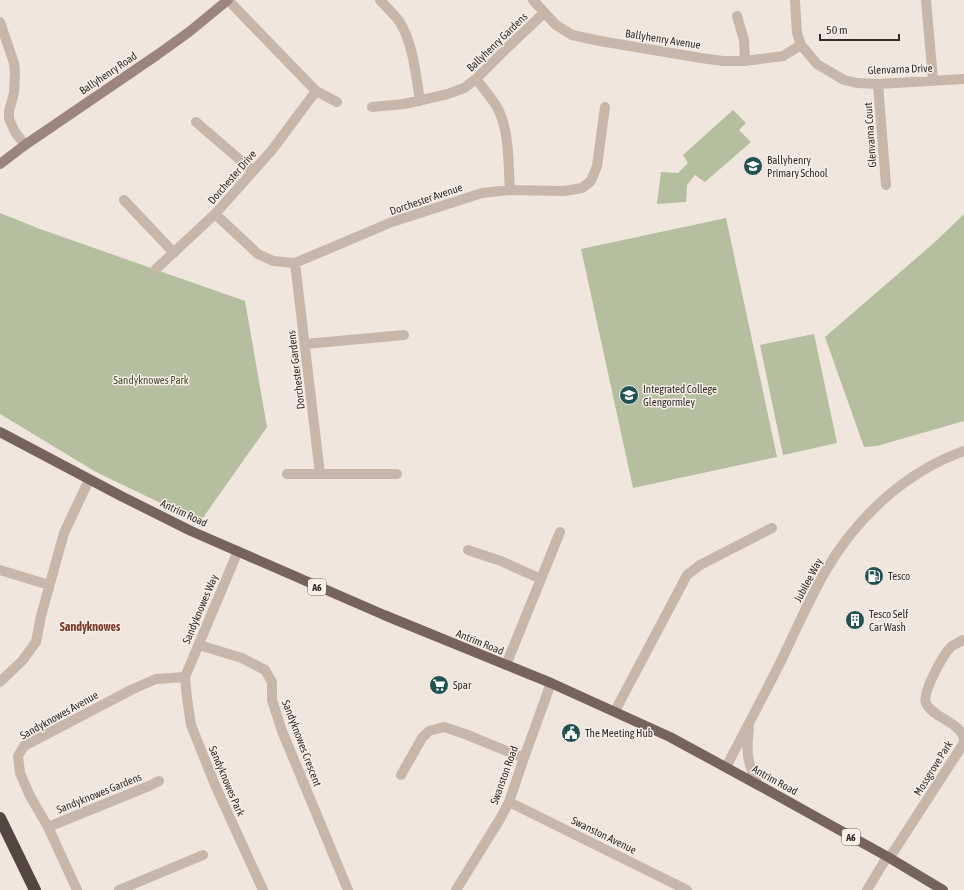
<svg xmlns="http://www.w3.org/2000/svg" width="964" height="890" viewBox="0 0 964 890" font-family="'Asap Condensed',sans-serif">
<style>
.green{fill:#b5be9e}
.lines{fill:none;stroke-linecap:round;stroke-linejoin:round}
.minor{stroke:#c7b6aa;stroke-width:10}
.tertiary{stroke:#c7b6aa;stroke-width:10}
.secondary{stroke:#9b857c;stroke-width:10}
.primary{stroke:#76635b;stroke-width:10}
.motorway{stroke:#554641;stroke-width:12}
.labels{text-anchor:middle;stroke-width:3;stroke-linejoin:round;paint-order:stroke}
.shield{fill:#f8f0e9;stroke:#706763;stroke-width:1}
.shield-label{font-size:10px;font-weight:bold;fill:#352c29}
.street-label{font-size:11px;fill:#352c29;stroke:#f8f0e9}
.poi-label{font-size:11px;fill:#352c29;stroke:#f8f0e9;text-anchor:start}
.park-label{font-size:11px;fill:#47512f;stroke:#f8f0e9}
.neighbourhood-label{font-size:12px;font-weight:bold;fill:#7d3829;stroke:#f8f0e9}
</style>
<rect width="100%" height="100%" fill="#f0e6dd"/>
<path class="green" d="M733 110 746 123 739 130 751 142 705 182 695 175 687 185 686 202 657 204 661 172 678 173 688 163 683 155Z
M0 213 40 229 245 301 267 427 200 522 96 472 0 414Z
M964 214V421L877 446 864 447 825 337 935 242Z
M726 218 777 457 633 488 581 249Z
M814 334 837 443 783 455 760 345Z"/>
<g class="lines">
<path class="minor" d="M228 0 316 91 337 102
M380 0C386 7 394 14 399 21 413 42 416 76 420 101
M533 0 556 25 572 35 600 41 701 58 723 61H745L783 56 801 45
M795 0 797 33 801 45 817 64 844 80 857 83 878 84 964 79
M926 0 933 80
M737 16 744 40 745 61
M0 22 14 63 15 72 14 93 9 111V119L15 132 25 145
M476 79C483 88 491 97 497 107 510 131 508 163 510 190
M878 84 886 185
M372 107 404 104 448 94 464 88 476 79 509 46 544 13
M196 122 253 171
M124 200 174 253
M215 214 258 254 273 261 295 263 392 222 482 193 510 190 564 191 582 188 591 181 597 166 605 107
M295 263 320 474
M156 269 215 214 272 150 316 91
M305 344 404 335
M287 474H397
M468 550 501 561 541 579
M238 551 185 677 187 698 191 725 215 785 263 890
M0 570 49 585
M199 645 242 658 265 670 272 682V700L282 731 348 890
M506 665 560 532
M0 682 22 661 36 642 41 616 64 533 89 480
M615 711 687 575 700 565 772 528
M401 775 422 738 429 731 444 727 465 734 524 758
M509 802 687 890
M48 827 149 786 159 781
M77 890 48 827 30 796 20 773 18 756 24 746 133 689 156 679 185 677
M119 890 203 855
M456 890 500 819 509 802 524 758 551 683
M867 890 884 862 894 851 960 749C961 747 964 743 964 741 964 723 932 718 926 703 922 692 944 653 952 646 955 644 960 642 963 640"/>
<path class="tertiary" d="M749 728C746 753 747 762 758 785
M726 767C745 731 764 695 782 659 796 630 809 600 825 572 856 518 905 472 964 451"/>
<path class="secondary" d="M0 164 25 145 157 55 189 32 228 0"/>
<path class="primary" d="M0 432 121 496 191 531 384 615 551 683 670 737 762 787 888 857 943 890"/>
<path class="motorway" d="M0 818 35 890"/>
</g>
<defs>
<symbol id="school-disc" viewBox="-11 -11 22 22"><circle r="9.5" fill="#225353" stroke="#f8f0e9"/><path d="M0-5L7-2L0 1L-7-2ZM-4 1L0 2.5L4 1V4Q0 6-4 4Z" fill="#fff"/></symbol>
<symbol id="fuel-disc" viewBox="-11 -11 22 22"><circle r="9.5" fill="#225353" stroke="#f8f0e9"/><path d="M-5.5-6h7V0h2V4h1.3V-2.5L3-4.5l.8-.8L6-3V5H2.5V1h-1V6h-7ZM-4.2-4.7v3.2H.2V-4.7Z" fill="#fff"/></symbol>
<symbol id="building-disc" viewBox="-11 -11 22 22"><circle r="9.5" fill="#225353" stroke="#f8f0e9"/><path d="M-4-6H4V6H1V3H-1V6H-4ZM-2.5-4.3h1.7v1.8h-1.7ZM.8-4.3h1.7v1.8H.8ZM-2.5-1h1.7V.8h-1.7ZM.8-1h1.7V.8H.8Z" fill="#fff"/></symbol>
<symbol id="supermarket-disc" viewBox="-11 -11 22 22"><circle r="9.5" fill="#225353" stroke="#f8f0e9"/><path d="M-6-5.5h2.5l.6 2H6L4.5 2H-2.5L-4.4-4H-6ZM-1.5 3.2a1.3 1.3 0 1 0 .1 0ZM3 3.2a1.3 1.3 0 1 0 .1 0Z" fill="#fff"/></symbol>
<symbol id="civic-disc" viewBox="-11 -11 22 22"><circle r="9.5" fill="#225353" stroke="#f8f0e9"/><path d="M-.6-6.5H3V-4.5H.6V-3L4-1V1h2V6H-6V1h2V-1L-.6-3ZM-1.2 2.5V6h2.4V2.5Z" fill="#fff"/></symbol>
</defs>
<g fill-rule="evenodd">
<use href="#school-disc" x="742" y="155" width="22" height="22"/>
<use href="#school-disc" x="618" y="384" width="22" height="22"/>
<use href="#fuel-disc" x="863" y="565" width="22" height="22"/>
<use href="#building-disc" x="844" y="609" width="22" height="22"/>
<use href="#supermarket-disc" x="428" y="674" width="22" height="22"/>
<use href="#civic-disc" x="560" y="722" width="22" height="22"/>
</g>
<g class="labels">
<g class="shield">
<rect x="308" y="579" width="18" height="16" rx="3"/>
<rect x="842" y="829" width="18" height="16" rx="3"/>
</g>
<g class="shield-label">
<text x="317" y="591">A6</text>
<text x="851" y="841">A6</text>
</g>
<g class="street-label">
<text transform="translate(663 39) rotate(9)" y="4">Ballyhenry Avenue</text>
<text transform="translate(497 42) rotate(-44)" y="4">Ballyhenry Gardens</text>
<text transform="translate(900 69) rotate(-2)" y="4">Glenvarna Drive</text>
<text transform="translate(108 73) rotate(-34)" y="4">Ballyhenry Road</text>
<text transform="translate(870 135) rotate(-94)" y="4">Glenvarna Court</text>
<text transform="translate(232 177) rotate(-49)" y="4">Dorchester Drive</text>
<text transform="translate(426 199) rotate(-19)" y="4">Dorchester Avenue</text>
<text transform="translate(296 370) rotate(-97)" y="4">Dorchester Gardens</text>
<text transform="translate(184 513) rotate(25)" y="4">Antrim Road</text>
<text transform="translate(808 580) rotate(-62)" y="4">Jubilee Way</text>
<text transform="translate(200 609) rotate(-67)" y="4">Sandyknowes Way</text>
<text transform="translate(480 642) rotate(22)" y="4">Antrim Road</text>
<text transform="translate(59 715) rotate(-29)" y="4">Sandyknowes Avenue</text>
<text transform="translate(302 743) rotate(69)" y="4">Sandyknowes Crescent</text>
<text transform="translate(933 768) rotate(-58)" y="4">Mossgrove Park</text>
<text transform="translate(504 775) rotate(-70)" y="4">Swanston Road</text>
<text transform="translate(775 780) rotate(29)" y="4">Antrim Road</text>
<text transform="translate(227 781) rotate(67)" y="4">Sandyknowes Park</text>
<text transform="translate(99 793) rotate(-22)" y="4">Sandyknowes Gardens</text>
<text transform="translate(604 835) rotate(26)" y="4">Swanston Avenue</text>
</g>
<g class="poi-label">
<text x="767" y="164">Ballyhenry<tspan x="767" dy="13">Primary School</tspan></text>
<text x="643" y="393">Integrated College<tspan x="643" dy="13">Glengormley</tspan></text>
<text x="888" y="580">Tesco</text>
<text x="869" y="618">Tesco Self<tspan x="869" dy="13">Car Wash</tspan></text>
<text x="453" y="689">Spar</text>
<text x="585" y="737">The Meeting Hub</text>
</g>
<g class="park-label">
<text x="151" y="384">Sandyknowes Park</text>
</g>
<g class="neighbourhood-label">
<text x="90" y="631">Sandyknowes</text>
</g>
</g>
<path d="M820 34v6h79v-6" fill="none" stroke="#352c29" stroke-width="2"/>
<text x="826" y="34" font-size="12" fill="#352c29" stroke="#f8f0e9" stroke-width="3" paint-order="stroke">50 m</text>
</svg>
